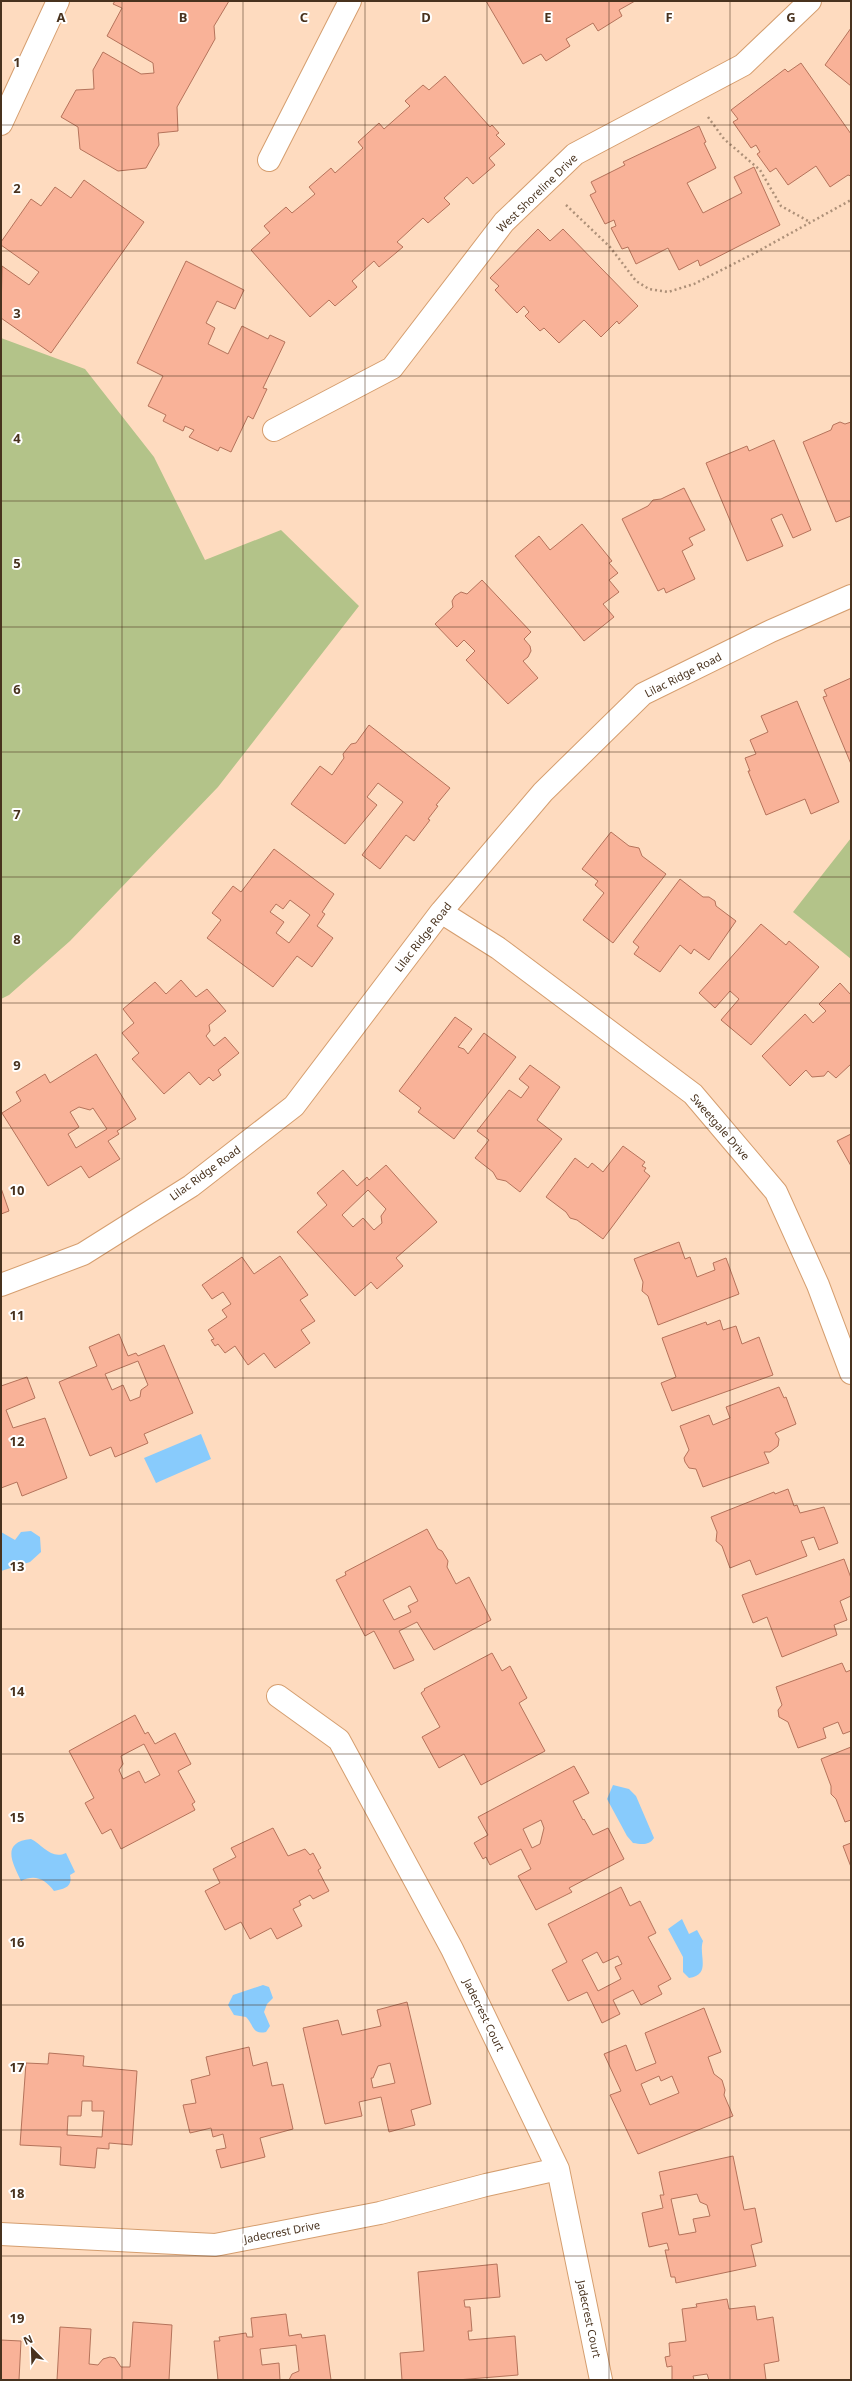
<svg xmlns="http://www.w3.org/2000/svg" width="852" height="2381" viewBox="0 0 852 2381" font-family="'Noto Sans',sans-serif">
<style>
.green{fill:#b3c389}
.water{fill:#88cbfc}
.building{fill:#f9b298;stroke:#b5735b;fill-rule:evenodd}
.lines{fill:none;stroke-linecap:round;stroke-linejoin:round}
.minor-casing{stroke:#d59e6f;stroke-width:24}
.path{stroke:#ad9078;stroke-width:2.5;stroke-dasharray:2 3;stroke-linecap:butt}
.minor{stroke:#fff;stroke-width:22}
.grid{fill:none;stroke:#48321e;stroke-width:1;stroke-opacity:0.55}
.labels{text-anchor:middle;stroke-width:4;stroke-linejoin:round;paint-order:stroke}
.street-label{font-size:11px;fill:#48321e;stroke:#fff}
.grid-label{font-size:13px;text-anchor:middle;font-weight:bold;fill:#48321e;stroke:#fff;stroke-width:4;stroke-linejoin:round;paint-order:stroke}
</style>
<rect width="100%" height="100%" fill="#fedbbf"/>
<path class="green" d="M1 338 85 369 154 457 205 560 281 530 359 606 218 787 70 941 9 995 1 999Z
M851 838V959L793 912Z"/>
<path class="water" d="M201 1434 211 1459 156 1483 144 1458Z
M31 1531 40 1537 41 1552 30 1562 1 1571V1532L15 1540 21 1532Z
M613 1785 629 1789 636 1796 654 1838C649 1846 641 1844 633 1843L627 1836 607 1799Z
M31 1839C43 1845 51 1860 66 1853L75 1872 70 1875C73 1887 64 1889 54 1891 45 1879 35 1874 21 1881 13 1864 0 1842 31 1839Z
M682 1919 689 1934 697 1930 703 1941C698 1954 712 1975 689 1978L683 1972V1957L668 1929Z
M263 1985 269 1987 273 1998 267 2004 264 2012 270 2026 266 2032C252 2035 254 2025 246 2017L234 2015 228 2005 233 1995Z"/>
<path class="building" d="M115 1H229L214 26 215 39 177 107 178 131 158 133 159 145 146 168 118 171 80 149 78 127 61 117 76 90 94 89 93 70 103 52 141 74 154 73 153 63 107 36 122 8 113 4Z
M486 1H635L619 10 622 16 598 31 593 23 566 39 570 46 546 61 541 54 523 64Z
M851 28V86L825 65Z
M801 63 851 134V176L848 175 830 187 816 166 788 185 776 168 770 172 757 154 760 152 756 145 751 148 733 122 738 119 731 110 785 69 788 72Z
M445 76 490 127 492 125 499 133 496 135 505 144 489 158 495 165 473 184 467 177 444 198 450 204 428 223 423 218 397 242 403 247 379 267 374 261 352 281 357 287 335 306 329 300 310 317 251 250 270 233 264 226 286 207 292 213 315 194 309 187 331 168 335 173 363 148 358 142 379 123 384 129 410 106 405 101 423 85 429 90Z
M699 126 706 142 704 143 716 168 687 183 703 213 742 193 734 177 754 167 780 225 700 266 698 260 679 270 668 248 636 264 628 247 622 249 611 228 616 226 614 220 605 224 590 195 596 192 591 182 625 165 623 162Z
M84 180 144 222 51 353 1 318 2 266 29 285 39 272 1 245V242L31 199 41 206 55 187 71 198Z
M538 229 550 241 563 229 638 306 619 324 617 321 601 337 584 320 559 343 544 328 540 331 525 316 529 312 524 306 517 313 495 290 499 286 490 278Z
M186 261 244 290 235 309 217 301 206 323 215 328 208 344 228 354 242 326 268 339 270 335 285 342 263 388 267 389 253 419 248 416 231 452 220 447 218 451 189 437 194 430 185 426 183 431 163 421 166 415 148 406 163 376 137 363Z
M840 422 845 424 851 422V516L836 522 803 442 831 430 833 425Z
M774 440 811 530 793 538 782 514 771 519 783 546 747 561 706 463 747 446 749 451Z
M684 488 705 530 689 538 693 545 682 551 695 579 666 593 664 588 658 591 622 519 648 506 653 500 661 499Z
M582 524 612 561 609 563 618 573 609 580 619 592 603 604 614 617 584 641 515 556 539 536 550 550Z
M482 580 531 632 524 639 530 646 531 651 528 657 523 661 538 678 508 704 466 660 475 651 464 640 457 647 435 624 453 607 452 601 455 596 461 592 467 594Z
M851 678V764L823 697 827 696 824 690Z
M797 701 839 802 811 814 805 799 766 815 748 771H750L745 758 756 754 750 740 768 732 761 716Z
M369 725 450 788 436 805 438 806 428 819 430 820 414 841 406 835 380 869 362 855 403 802 378 783 367 797 377 805 345 844 291 804 320 766 332 775 344 758 343 754 351 744 356 743Z
M611 832 629 846 639 848 642 856 666 874 613 943 583 920 604 893 595 885 598 881 582 869Z
M274 849 334 894 322 912 325 914 317 926 333 938 312 967 297 956 273 987 207 938 221 920 212 913 233 886 241 892ZM290 900 310 915 289 943 276 933 284 922 270 912 276 904 283 909Z
M680 879 703 897H709L715 901 716 906 736 921 709 960 694 949 691 954 680 945 660 972 634 954 639 947 633 942Z
M761 924 786 945 789 941 819 967 751 1045 721 1020 739 999 730 991 715 1008 699 993Z
M181 980 196 997 207 989 226 1011 209 1025 210 1031 206 1036 214 1046 225 1037 239 1053 218 1070 221 1075 213 1081 209 1077 200 1085 189 1072 164 1094 132 1059 139 1053 122 1033 134 1023 123 1009 155 982 166 994Z
M840 983 851 995V1064L836 1078 828 1071 824 1076 812 1077 806 1070 790 1086 762 1056 805 1014 813 1023 826 1011 819 1004Z
M455 1017 472 1029 458 1047 464 1049 468 1054 484 1033 516 1057 454 1139 418 1112 421 1108 399 1091Z
M96 1054 136 1119 117 1131 119 1134 108 1141 120 1159 89 1178 81 1166 48 1186 2 1113 21 1101 16 1092 45 1074 50 1083ZM79 1107 90 1110 93 1108 107 1129 76 1148 68 1134 79 1127 70 1112Z
M530 1065 560 1087 537 1120 562 1139 520 1192 506 1181 497 1179 493 1172 475 1158 489 1140 477 1131 509 1090 521 1098 529 1087 519 1079Z
M851 1134V1166L837 1141Z
M623 1146 645 1162 642 1166 646 1168 644 1171 650 1176 603 1239 577 1220 570 1218 566 1212 546 1197 575 1158 588 1168 592 1163 603 1172Z
M386 1165 437 1222 396 1258 403 1266 377 1289 371 1282 355 1296 297 1232 327 1205 317 1193 343 1170 357 1186 367 1177 369 1180ZM368 1190 386 1209 381 1216 382 1223 374 1230 363 1218 353 1227 342 1215Z
M1 1188 9 1211 1 1214Z
M679 1242 685 1259 690 1257 697 1277 715 1270 713 1263 726 1258 739 1294 658 1325 648 1296 642 1291 643 1282 634 1259Z
M280 1256 308 1295 300 1300 315 1321 301 1330 310 1343 275 1368 264 1353 248 1365 235 1346 225 1353 218 1344 215 1346 211 1340 214 1339 208 1330 227 1317 222 1310 231 1304 223 1292 212 1299 202 1285 242 1257 254 1274Z
M720 1320 723 1330 736 1326 742 1344 759 1337 773 1375 672 1411 661 1383 676 1377 662 1338 706 1322 707 1325Z
M119 1334 128 1356 136 1353 138 1356 164 1345 193 1413 144 1434 148 1443 115 1457 111 1447 90 1456 59 1382 97 1366 89 1347ZM138 1361 148 1385 141 1390 140 1397 130 1401 123 1385 112 1390 105 1374Z
M27 1377 35 1398 6 1410 13 1428 45 1418 67 1478 22 1496 17 1482 1 1488V1386Z
M779 1387 784 1398 786 1397 796 1424 775 1433 779 1439 778 1446 770 1452H764L769 1463 703 1487 696 1469 689 1468 685 1462 684 1458 689 1450 680 1426 709 1415 713 1425 730 1418 726 1407Z
M788 1489 794 1506 797 1505 800 1513 824 1507 838 1543 819 1550 814 1537 801 1541 807 1556 756 1575 750 1560 730 1568 722 1546 716 1541 717 1532 711 1517 774 1492 775 1494Z
M427 1529 438 1549 442 1551 448 1561 447 1567 456 1584 469 1577 491 1620 434 1650 417 1622 399 1631 414 1660 394 1669 374 1631 365 1636 336 1580 346 1575 345 1572ZM410 1586 418 1601 408 1606 411 1612 394 1620 383 1600Z
M844 1559 851 1578V1596L840 1601 847 1620 834 1625 837 1635 782 1657 767 1617 753 1623 742 1595Z
M492 1653 502 1671 510 1666 527 1698 519 1703 545 1751 481 1785 464 1754 439 1768 422 1737 440 1727 421 1693 425 1690 424 1689Z
M842 1663 846 1672 851 1670V1731L843 1734 838 1722 823 1728 826 1738 798 1748 788 1722 779 1717 778 1710 782 1705 776 1687Z
M135 1715 145 1734 148 1732 155 1744 175 1733 191 1764 178 1771 195 1802 192 1804 195 1810 121 1849 111 1829 102 1834 85 1803 94 1798 69 1751ZM144 1744 160 1775 145 1783 139 1771 123 1779 119 1770 123 1764 121 1756Z
M851 1747V1820L845 1822 836 1799 831 1794V1786L821 1759Z
M574 1766 589 1793 573 1801 583 1820 584 1819 593 1835 608 1828 624 1859 569 1888 572 1892 536 1910 518 1876 531 1869 521 1849 490 1865 486 1857 483 1859 474 1843 488 1835 478 1817ZM541 1820 544 1828 540 1844 532 1848 523 1829Z
M273 1828 288 1856 305 1849 310 1855 313 1853 321 1868 318 1870 329 1891 313 1899 310 1895 299 1901 301 1905 293 1909 302 1926 277 1939 271 1928 250 1939 241 1922 225 1930 205 1891 220 1883 213 1869 236 1857 231 1848Z
M851 1843V1867L843 1846Z
M621 1887 630 1906 640 1901 656 1933 648 1937 671 1979 658 1986 662 1994 641 2005 633 1990 613 2000 620 2014 602 2023 587 1992 568 2001 552 1970 567 1962 548 1924ZM597 1952 603 1963 618 1956 622 1964 615 1967 621 1979 598 1991 582 1960Z
M407 2002 431 2104 411 2110 415 2125 389 2132 381 2097 359 2102 362 2116 325 2124 303 2028 338 2020 342 2035 381 2026 377 2010ZM390 2063 395 2083 373 2088 371 2078H373L378 2066Z
M704 2008 721 2052 708 2057 714 2074 722 2080 725 2090 724 2095 733 2116 638 2154 610 2095 621 2091 604 2054 626 2045 636 2071 656 2063 645 2033ZM659 2076 661 2081 672 2076 679 2093 650 2105 641 2084Z
M249 2047 253 2066 267 2062 272 2086 283 2084 293 2129 260 2138 265 2157 221 2168 216 2150 226 2148 223 2134 213 2137 211 2128 190 2133 183 2105 196 2103 191 2080 210 2075 206 2057Z
M49 2053 84 2056 83 2066 137 2071 132 2145 109 2143V2149L97 2148 95 2168 60 2165 61 2147 20 2145 26 2063 48 2064ZM82 2101H92V2111H104L102 2137 67 2135 68 2116H81Z
M733 2156 744 2210 755 2208 762 2242 751 2245 756 2266 676 2283 675 2277H671L665 2250H669L667 2243 649 2247 642 2213 663 2208 660 2195H664L659 2172ZM697 2194 700 2202 707 2205 710 2216 693 2219 696 2232 679 2235 671 2199Z
M497 2264 500 2297 464 2300 465 2307H470L472 2331H468L469 2340 515 2336 518 2375 457 2380H402L400 2353 424 2351 418 2272Z
M727 2299 729 2309 755 2306 757 2320 773 2317 779 2361 764 2364 766 2380H709L707 2374 693 2376 694 2380H672V2366L667 2367 665 2357 670 2356 669 2343 686 2341 682 2309 697 2307 696 2304Z
M286 2314 289 2336 301 2334 302 2338 325 2335 331 2380H289L292 2374 299 2371 296 2345 260 2349 262 2365 279 2363 280 2380H218L214 2341H220L219 2337 246 2333 247 2337H253L251 2318Z
M133 2322 172 2325 169 2380H57L60 2327 91 2329 89 2364 98 2365 103 2359 110 2357 115 2358 121 2367H130Z
M1 2340 21 2341 19 2380H1Z"/>
<g class="lines">
<defs>
<path id="minor" d="M1 124 58 1
M269 160 350 1
M274 430 392 368 504 222 575 154 743 65 810 1
M441 912 498 948 693 1094 776 1192 818 1285 851 1373
M1 1285 83 1254 191 1186 294 1106 441 912 543 792 643 694 771 631 851 596
M278 1696 339 1740 452 1949 558 2169 601 2380
M1 2234 215 2245 380 2213 486 2185 558 2169"/>
</defs>
<use href="#minor" class="minor-casing"/>
<path class="path" d="M708 117 724 139 760 170 781 206 810 222
M566 205 610 247 636 281 649 289 668 292 694 284 753 254 851 200"/>
<use href="#minor" class="minor"/>
</g>
<path class="grid" d="M122 1V2380M243 1V2380M365 1V2380M487 1V2380M609 1V2380M730 1V2380M1 125H851M1 251H851M1 376H851M1 501H851M1 627H851M1 752H851M1 877H851M1 1003H851M1 1128H851M1 1253H851M1 1378H851M1 1504H851M1 1629H851M1 1754H851M1 1880H851M1 2005H851M1 2130H851M1 2256H851"/>
<g class="labels">
<g class="street-label">
<text transform="translate(537 193) rotate(-44)" y="4">West Shoreline Drive</text>
<text transform="translate(683 675) rotate(-27)" y="4">Lilac Ridge Road</text>
<text transform="translate(423 937) rotate(-52)" y="4">Lilac Ridge Road</text>
<text transform="translate(720 1127) rotate(49)" y="4">Sweetgale Drive</text>
<text transform="translate(205 1173) rotate(-36)" y="4">Lilac Ridge Road</text>
<text transform="translate(484 2015) rotate(64)" y="4">Jadecrest Court</text>
<text transform="translate(282 2232) rotate(-11)" y="4">Jadecrest Drive</text>
<text transform="translate(589 2319) rotate(78)" y="4">Jadecrest Court</text>
</g>
</g>
<g class="grid-label">
<text x="61" y="22">A</text>
<text x="183" y="22">B</text>
<text x="304" y="22">C</text>
<text x="426" y="22">D</text>
<text x="548" y="22">E</text>
<text x="669" y="22">F</text>
<text x="791" y="22">G</text>
<text x="17" y="67">1</text>
<text x="17" y="193">2</text>
<text x="17" y="318">3</text>
<text x="17" y="443">4</text>
<text x="17" y="568">5</text>
<text x="17" y="694">6</text>
<text x="17" y="819">7</text>
<text x="17" y="944">8</text>
<text x="17" y="1070">9</text>
<text x="17" y="1195">10</text>
<text x="17" y="1320">11</text>
<text x="17" y="1446">12</text>
<text x="17" y="1571">13</text>
<text x="17" y="1696">14</text>
<text x="17" y="1822">15</text>
<text x="17" y="1947">16</text>
<text x="17" y="2072">17</text>
<text x="17" y="2198">18</text>
<text x="17" y="2323">19</text>
</g>
<rect width="852" height="2381" fill="none" stroke="#48321e" stroke-width="4"/>
<g transform="translate(32 2349) rotate(337)" stroke="#ffffff" stroke-width="3" paint-order="stroke">
<path d="M0-3L7 15L0 10L-7 15Z" fill="#48321e"/>
<text y="-6" font-size="11" font-weight="bold" text-anchor="middle" fill="#48321e">N</text>
</g>
</svg>
